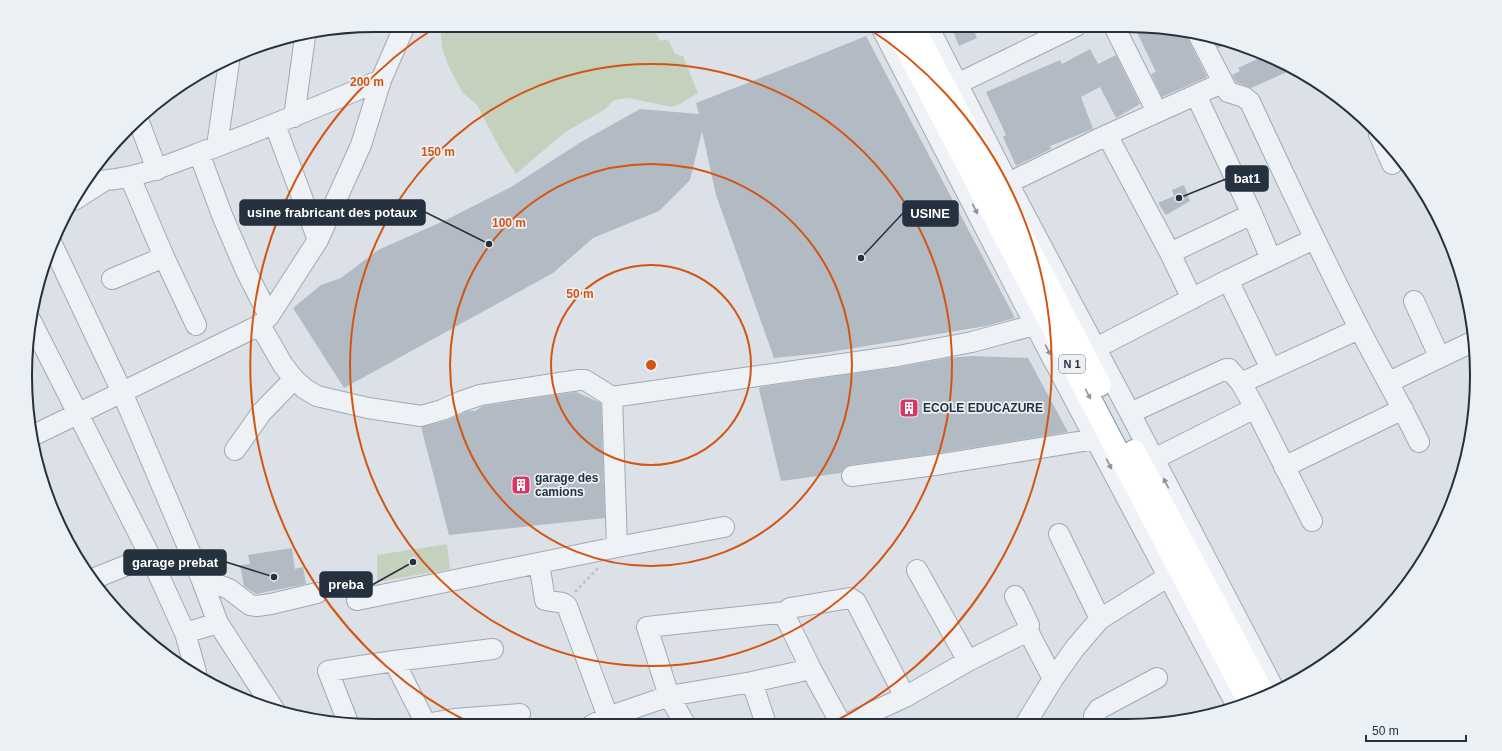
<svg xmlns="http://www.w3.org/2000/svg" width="1502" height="751" viewBox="0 0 1502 751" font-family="Helvetica,sans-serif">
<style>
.green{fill:#c4d1bc}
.building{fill:#b2bbc4}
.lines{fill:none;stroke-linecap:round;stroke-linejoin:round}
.minor-casing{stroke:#a1a9b1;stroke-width:22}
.highway-casing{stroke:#82919e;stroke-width:24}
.path{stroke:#babfc5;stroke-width:2.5;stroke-dasharray:3 3;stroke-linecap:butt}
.minor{stroke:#eef1f5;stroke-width:20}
.highway{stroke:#fff;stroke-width:22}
.oneway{fill:#8a919a}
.oneway2{fill:#92989e}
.ring{fill:none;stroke:#d45511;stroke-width:2}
.labels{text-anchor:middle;stroke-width:3.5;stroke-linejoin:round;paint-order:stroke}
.shield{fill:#ebf0f5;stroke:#606a75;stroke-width:1}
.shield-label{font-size:11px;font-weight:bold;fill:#25313e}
.poi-label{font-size:12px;font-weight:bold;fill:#25313e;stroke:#ebf0f5;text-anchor:start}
.rim{fill:none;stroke:#25313e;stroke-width:2}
.centre{fill:#d45511;stroke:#ebf0f5;stroke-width:2}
.ring-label{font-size:12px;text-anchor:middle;font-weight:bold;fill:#d45511;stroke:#ebf0f5;stroke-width:3.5;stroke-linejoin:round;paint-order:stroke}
.leader{fill:none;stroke:#25313e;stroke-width:1.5}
.callout-dot{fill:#25313e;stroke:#ebf0f5;stroke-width:1.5}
.callout{fill:#25313e;stroke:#25313e;stroke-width:1.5}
.callout-label{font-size:13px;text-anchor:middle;font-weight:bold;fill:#fff}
</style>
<rect width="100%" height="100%" fill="#dbe1e7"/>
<path class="green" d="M467 25H652L660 41 668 39 675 54 683 56 698 93 680 104 672 107 628 98 614 100 604 110 565 132 516 174 499 147 477 105 462 92 449 67 442 48 441 34 461 29Z
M447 544 450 569 377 582V555Z"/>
<path class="building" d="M951 26H972L977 38 959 46Z
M1134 26H1149L1187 32 1188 39 1207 77 1162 97 1151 74 1156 72Z
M866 36 1015 318 986 326 824 353 774 358 716 195 702 131 690 180 659 211 593 238 553 273 344 388 293 308 321 285 341 278 378 250 446 220 511 187 581 142 640 109 699 114 696 103 809 59Z
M1212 36 1217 37 1230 42 1218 48Z
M1090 49 1098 64 1116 55 1140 104 1116 118 1100 87 1081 97 1093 129 1050 146 1051 149 1016 166 1003 137 1006 135 986 92 1060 60 1062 64Z
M1266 55 1281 61 1294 69 1251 88 1236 82 1232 75 1240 71 1238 68Z
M1184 185 1190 201 1166 215 1158 203 1174 196 1172 190Z
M972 356 1028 358 1068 432 940 453 850 465 845 467 841 473 781 481 759 389 761 387 900 367 948 358Z
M576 392 601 403 605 518 449 535 421 427 445 421 468 411H475L483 406Z
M292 548 295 569 303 567 306 584 256 594 244 586 240 565 250 564 248 555Z"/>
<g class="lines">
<defs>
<path id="minor" d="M880 25 1046 346 1237 706
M928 26 1008 183 1130 413 1275 691
M1114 26 1157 112
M1198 34 1228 92 1244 97 1250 102C1285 177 1320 252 1358 326 1378 365 1400 402 1419 442
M957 84 1076 26
M1196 95 1252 214 1271 259
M294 117 305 37
M139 122 157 170
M275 125 318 240
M1379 134 1392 164
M1107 135 1170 253 1192 299
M217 146 229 62
M199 153 222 215 246 271 269 316
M130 177 164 257 196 325
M84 181C132 183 174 162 218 146 273 125 327 103 381 80L405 25
M998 188 1107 135 1222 83
M74 200 102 182
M51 242 122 392 201 578 218 623 275 711
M1170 253 1252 214
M112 279 164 257
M1228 280 1271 369
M1414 301 1439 356
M31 321 150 556 185 633 196 672
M260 325 283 365 294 379 305 389 317 396 368 408 421 416 442 410 460 402 480 395 579 380H585L612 397 898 356 972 342 1049 321
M1096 348 1228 280 1314 239
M1389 382 1474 341
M1241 383 1359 329
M1130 413 1226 369H1229L1241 383 1255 408 1312 521
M32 436 260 325 269 316 318 240 361 145 381 80
M235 450 262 412 294 379
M1154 459 1255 408
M1284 467 1403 409
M852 476 942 464 1096 439
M1059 534 1100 619
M617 547 724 527
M539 563 545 600 563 603 567 606 608 717
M917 570 968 661
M95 578 150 556
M201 578 229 589 250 605 257 606 271 604 317 593
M1015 596 1029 625 1028 631 1053 679
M357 600 617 547 612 397
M185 633 218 623
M394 661 426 724 454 719 520 714
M752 682 766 724
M1026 723 1053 679 1075 648 1100 619 1169 576
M1095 723 1094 716 1099 709 1157 678
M685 724 669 696 647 627 786 612
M841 724 811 669 786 618V612L790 608 850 598 856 602 905 697
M847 724 905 697 968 661 1028 631
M349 725 328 671 394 661 493 649
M592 725 608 717 669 696 752 682 811 669"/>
<path id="highway" d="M894 25 1249 702
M913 26 1100 385
M1134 451 1265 697"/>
</defs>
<use href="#minor" class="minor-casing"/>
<use href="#highway" class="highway-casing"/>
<path class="path" d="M575 592 598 568"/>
<use href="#minor" class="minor"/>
<use href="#highway" class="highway"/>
</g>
<defs><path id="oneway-solid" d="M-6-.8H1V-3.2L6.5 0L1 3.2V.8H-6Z"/></defs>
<g class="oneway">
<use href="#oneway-solid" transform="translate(975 209) rotate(63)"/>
<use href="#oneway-solid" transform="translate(1048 350) rotate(62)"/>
<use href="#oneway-solid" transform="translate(1109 464) rotate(62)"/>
<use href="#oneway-solid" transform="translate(1166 483) rotate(-117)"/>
</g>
<use class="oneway2" href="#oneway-solid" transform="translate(1088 394) rotate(62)"/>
<g class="ring">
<circle cx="651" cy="365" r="100"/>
<circle cx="651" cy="365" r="201"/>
<circle cx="651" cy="365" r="301"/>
<path d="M472 724A401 401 0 0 1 436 27M866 27A401 401 0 0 1 830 724"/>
</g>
<defs>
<symbol id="building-square" viewBox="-11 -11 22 22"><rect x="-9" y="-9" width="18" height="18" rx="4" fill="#d63763" stroke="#ebf0f5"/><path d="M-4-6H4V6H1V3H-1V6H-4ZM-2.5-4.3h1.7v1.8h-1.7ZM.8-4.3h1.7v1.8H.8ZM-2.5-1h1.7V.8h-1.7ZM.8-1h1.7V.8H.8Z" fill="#fff"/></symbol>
</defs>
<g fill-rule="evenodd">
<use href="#building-square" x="898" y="397" width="22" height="22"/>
<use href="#building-square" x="510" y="474" width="22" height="22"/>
</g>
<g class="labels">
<rect class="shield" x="1059" y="355" width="26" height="18" rx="3"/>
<g class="shield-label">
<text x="1072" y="368">N 1</text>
</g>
<g class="poi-label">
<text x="923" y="412">ECOLE EDUCAZURE</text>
<text x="535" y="482">garage des<tspan x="535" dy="14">camions</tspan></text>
</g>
</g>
<path d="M0 0H1502V751H0ZM375 32H1127A343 343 0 0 1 1470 375V376A343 343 0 0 1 1127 719H375A343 343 0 0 1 32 376V375A343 343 0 0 1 375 32Z" fill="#ebf0f5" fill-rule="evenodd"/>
<path class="rim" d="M375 32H1127A343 343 0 0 1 1470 375V376A343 343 0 0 1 1127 719H375A343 343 0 0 1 32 376V375A343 343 0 0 1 375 32Z"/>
<circle cx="651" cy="365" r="6" class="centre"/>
<g class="ring-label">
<text x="367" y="86">200 m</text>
<text x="438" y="156">150 m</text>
<text x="509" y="227">100 m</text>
<text x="580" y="298">50 m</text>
</g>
<path class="leader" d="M1179 198L1226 179M489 244L425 212M861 258L903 213M274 577L226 562M413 562L372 585"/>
<g class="callout-dot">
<circle cx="1179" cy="198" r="4"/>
<circle cx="489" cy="244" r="4"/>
<circle cx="861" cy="258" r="4"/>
<circle cx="274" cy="577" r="4"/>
<circle cx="413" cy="562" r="4"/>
</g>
<g class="callout">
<rect x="1226" y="166" width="42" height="25" rx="4"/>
<rect x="240" y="200" width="185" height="25" rx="4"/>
<rect x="903" y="201" width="55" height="25" rx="4"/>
<rect x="124" y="550" width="102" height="25" rx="4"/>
<rect x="320" y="572" width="52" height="25" rx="4"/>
</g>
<g class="callout-label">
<text x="1247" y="183">bat1</text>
<text x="332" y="217">usine frabricant des potaux</text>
<text x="930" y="218">USINE</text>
<text x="175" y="567">garage prebat</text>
<text x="346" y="589">preba</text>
</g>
<path d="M1366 735v6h100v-6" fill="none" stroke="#25313e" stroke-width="2"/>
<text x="1372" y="735" font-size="12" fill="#25313e" stroke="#ebf0f5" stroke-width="3" paint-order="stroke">50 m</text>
</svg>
